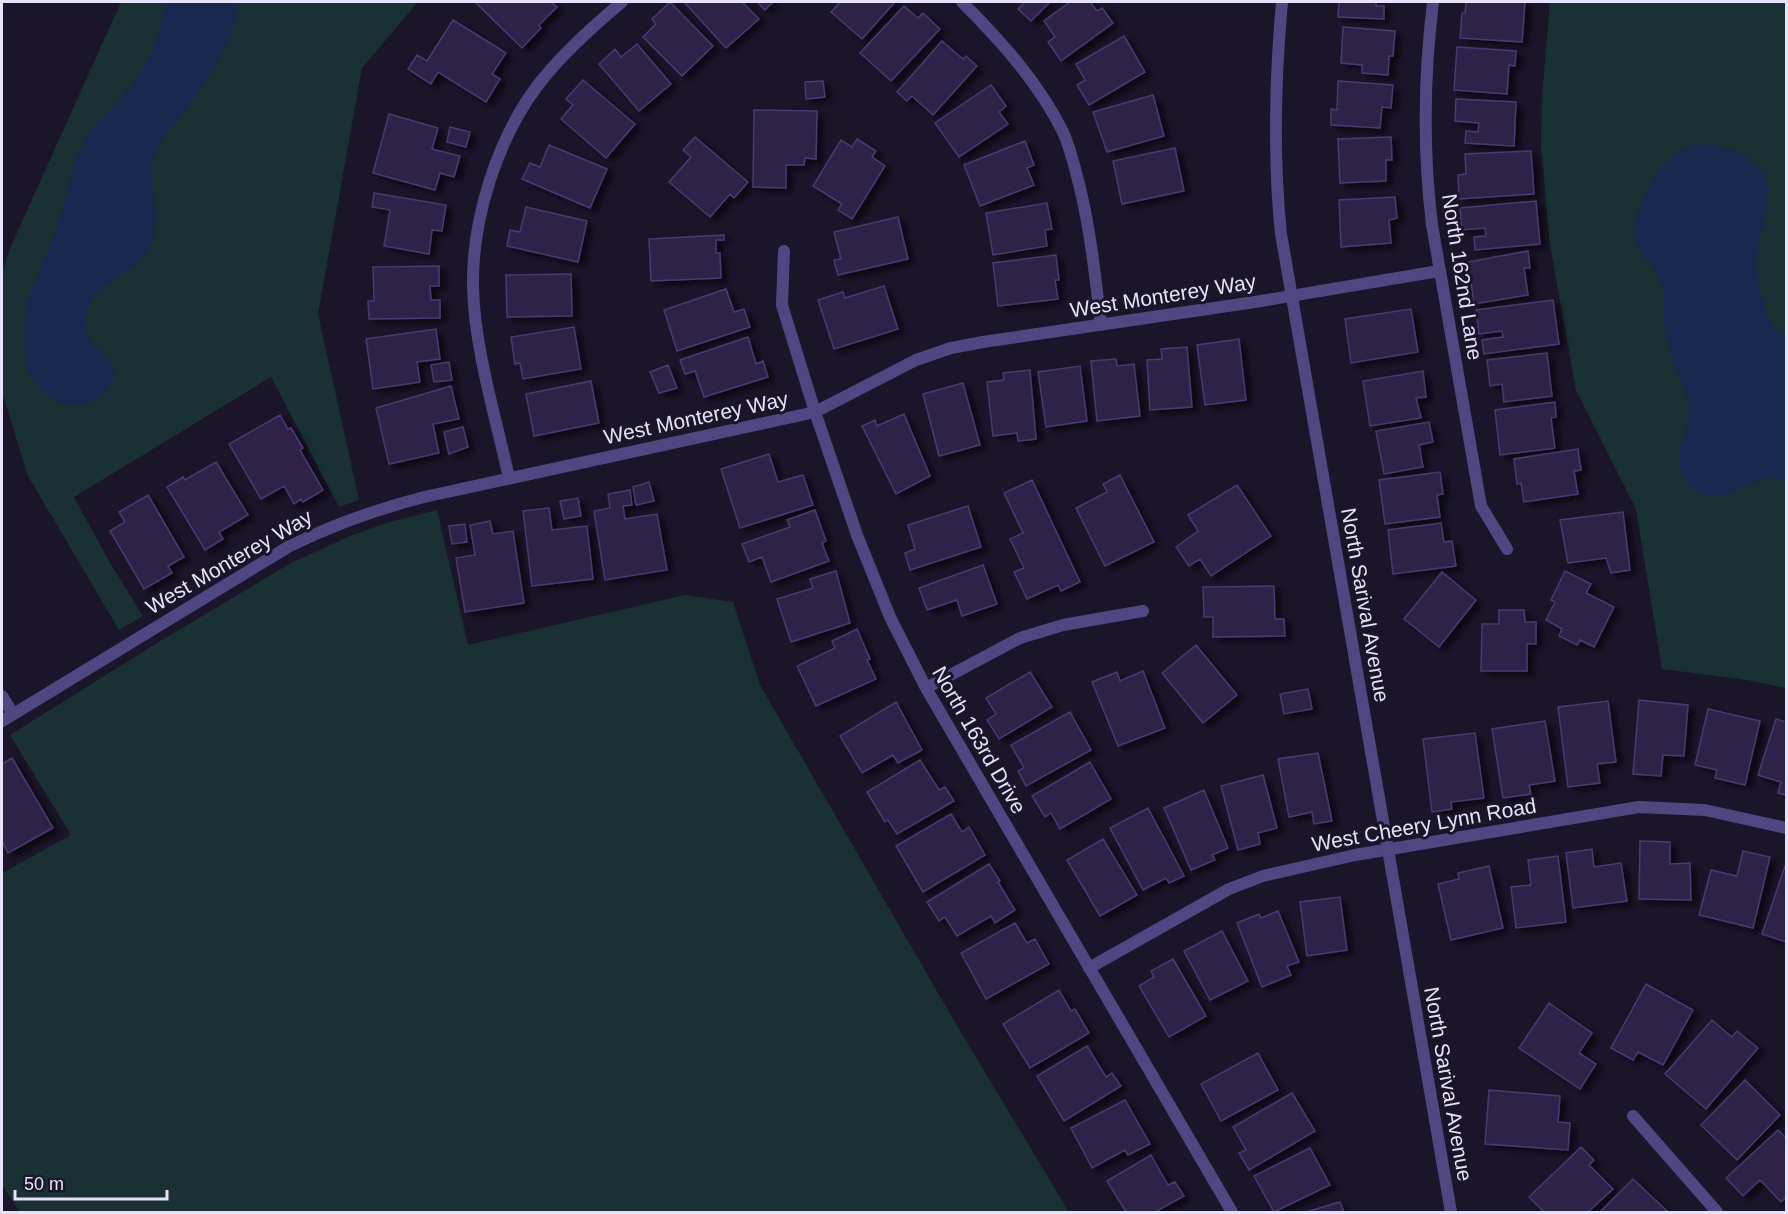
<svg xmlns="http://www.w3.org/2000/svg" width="1788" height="1214" viewBox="0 0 1788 1214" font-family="Helvetica,sans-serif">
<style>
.green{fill:#193133}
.water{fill:#19284e}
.building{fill:#2f2448;stroke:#4a3971;stroke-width:1.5;filter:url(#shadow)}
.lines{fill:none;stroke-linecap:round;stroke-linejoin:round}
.minor{stroke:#4f4782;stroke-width:12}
.tertiary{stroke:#4f4782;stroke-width:12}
.labels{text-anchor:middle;stroke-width:6;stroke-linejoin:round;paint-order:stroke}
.street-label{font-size:21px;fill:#e7e2fb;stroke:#1b152a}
</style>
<defs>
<filter id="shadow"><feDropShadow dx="6" dy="4" stdDeviation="3" flood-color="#0009"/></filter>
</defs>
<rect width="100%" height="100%" fill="#1b152a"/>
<path class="green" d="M121 2H418L362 68 318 314 359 500 339 507 271 377 74 497 110 563 143 616 119 630 28 476 2 392V273L11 246Z
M1550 2H1786V688L1747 680 1662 669 1636 509 1576 390 1550 245 1541 147 1542 98Z
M437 510 468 645 685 595 733 602 760 685 953 1019 1069 1212H20L2 1185V873L71 835 10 735 157 643 291 563 350 536 386 523Z"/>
<path class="water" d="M164 2H238C235 43 208 80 184 112 173 126 161 139 155 156 144 185 167 211 151 246 138 274 103 277 90 305 86 314 84 324 87 333 93 352 132 364 104 393 83 415 50 405 34 382 26 370 24 355 24 341 23 289 46 264 60 217 67 193 70 167 83 144 93 126 108 112 122 96 147 69 161 38 164 2Z
M1707 144C1724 146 1737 150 1750 160 1785 186 1760 221 1757 255 1755 270 1759 286 1763 301 1767 316 1772 330 1786 339V480C1779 478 1772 477 1764 479 1741 486 1714 508 1691 488 1663 464 1693 431 1688 402 1684 382 1673 365 1668 346 1666 337 1664 327 1663 318 1662 306 1665 294 1661 282 1654 265 1637 254 1634 235 1631 215 1655 171 1670 158 1681 148 1693 145 1707 144Z"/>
<path class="building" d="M475 2H551L557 7 539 25 541 28 522 48Z
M670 2 713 46 682 76 643 37 656 24 652 19Z
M684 2H742L759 19 726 48Z
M757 2H773L765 10Z
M840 2H895L862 39 831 12Z
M1022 2H1050L1031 21 1018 9 1024 3Z
M1070 2H1090L1097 11 1102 8 1113 23 1061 61 1048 42 1055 37 1044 21Z
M1339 2H1376V6H1384V19L1338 17Z
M1466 2H1525L1522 42 1460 38 1462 13H1465Z
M904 6 918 18 923 13 940 29 891 81 860 53Z
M453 20 506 53 492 74 500 79 486 102 438 72 431 84 408 69 417 55 427 61Z
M1343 27 1395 31 1393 56H1389L1388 75 1362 73V65L1341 63Z
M1124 36 1145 72 1089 105 1077 85 1085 80 1076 64Z
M942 41 963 59 966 56 977 66 933 115 912 96 907 101 897 92Z
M637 44 671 84 639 111 599 64 615 49 621 57Z
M1457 47 1516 51 1515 66 1509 65 1507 94 1454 90Z
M583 80 635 124 606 158 561 119 573 105 566 99Z
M823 81 825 97 806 99 805 82Z
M1338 81 1393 85 1391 108 1382 107 1380 128 1331 125V109L1337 110Z
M991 85 1006 106 999 112 1008 124 959 157 935 123Z
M1153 95 1164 136 1107 152 1093 112Z
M1456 99 1516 102 1514 146 1465 143 1466 131 1478 132 1479 123 1455 121Z
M754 110 817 111 816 159 805 158 804 165H786V188L753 187Z
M389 114 438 128 432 149 460 156 454 177 440 173 435 190 373 173Z
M450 127 470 132 466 147 447 142Z
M695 137 748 182 734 198 730 194 710 217 669 182 691 157 683 150Z
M1391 137 1392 160H1386V181L1340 183 1338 139Z
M857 139 876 151 872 157 885 166 852 219 838 210 842 204 813 186 841 140 852 147Z
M1025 141 1034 165 1027 168 1034 185 980 206 964 165Z
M549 145 607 169 590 208 522 179 530 163 540 167Z
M1175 148 1184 191 1122 204 1113 161Z
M1531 151 1534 194 1459 199 1458 175 1466 174 1465 154Z
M374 193 446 205 442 231 432 230 429 254 384 246 390 210 372 207Z
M1395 197 1397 218 1389 220 1391 243 1341 247 1339 200Z
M1536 201 1540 244 1475 250 1474 237 1486 236 1485 228 1462 230 1460 208Z
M1047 203 1052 229 1045 230 1047 246 993 255 986 213Z
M526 207 587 221 578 262 507 246 510 230 520 232Z
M898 217 908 259 838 275 834 260 841 259 834 232Z
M724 235V240H716V253H720L721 278 651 281 649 239Z
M1528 251 1530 268H1524L1528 295 1474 304 1468 262Z
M1056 255 1059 280H1055L1058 299 998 306 993 263Z
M439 266V286H430L431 300H440V318L369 319 368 301H374L373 267Z
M571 274 572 316 507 317 506 275Z
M884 286 898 329 834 349 818 300 843 292 845 298Z
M726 289 734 312 744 309 750 327 677 351 664 310Z
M1553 300 1559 344 1484 354 1482 340 1503 337 1502 331 1479 334 1476 310Z
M1411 309 1418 352 1351 363 1345 319Z
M574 327 581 369 523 379 520 363 515 364 511 337Z
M436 329 440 359 417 362 420 382 373 389 366 339Z
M748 337 756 364 763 361 768 377 704 397 695 371 685 374 680 360Z
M1239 339 1246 400 1205 405 1197 345Z
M1187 347 1192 407 1150 410 1147 360 1162 359 1161 349Z
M1547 353 1552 396 1504 402 1502 384 1490 386 1487 360Z
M1116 359 1117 366 1134 364 1140 416 1097 421 1091 361Z
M449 362 452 380 434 382 431 365Z
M668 365 677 388 659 393 650 372Z
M1080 366 1087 421 1046 427 1038 372Z
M1030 370 1036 439 1018 441 1017 433 993 436 987 382 1004 380 1003 373Z
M1423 371 1426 397 1416 398 1421 418 1370 426 1363 381Z
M591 381 599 423 534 436 526 394Z
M963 383 980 445 939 456 923 394Z
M451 386 459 419 433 424 439 453 389 464 376 408Z
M1555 402 1556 417 1551 418 1555 448 1500 455 1495 410Z
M904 414 930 476 896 494 862 426 875 420 877 426Z
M280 415 288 429 291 428 303 448 300 450 323 490 303 502 301 499 294 504 284 486 261 499 229 444Z
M1429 422 1433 442 1419 445 1423 467 1384 474 1376 431Z
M463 427 468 447 449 454 444 432Z
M1578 449 1581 470 1574 471 1578 494 1524 502 1521 483 1517 484 1514 459Z
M769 454 778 482 803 475 813 505 740 528 721 469Z
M216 462 248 515 219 532 223 539 205 550 167 487 183 477 185 480Z
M1440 472 1443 494 1437 495 1440 517 1385 524 1379 480Z
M1120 475 1154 542 1105 566 1076 508 1107 492 1103 484Z
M1032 480 1080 582 1061 591 1058 585 1027 599 1014 572 1024 568 1010 539 1023 533 1004 493Z
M649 482 654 501 636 505 633 487Z
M1237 485 1271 536 1211 576 1200 559 1189 566 1176 547 1198 531 1188 515Z
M630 490 632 505 623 506 625 519 657 514 667 570 605 580 594 511 610 508 608 494Z
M148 495 184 557 168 566 172 573 144 589 110 531 125 522 119 512Z
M578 498 581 516 564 519 560 501Z
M968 506 981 547 910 570 905 553 915 549 908 525Z
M549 508 552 530 587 526 593 579 532 586 523 511Z
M815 510 826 541 822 543 829 561 771 582 762 557 749 562 742 544 790 527 787 520Z
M1623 512 1630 570 1611 573 1606 558 1568 563 1560 520Z
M490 521 493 534 513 531 524 603 465 612 456 558 475 555 470 525Z
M1441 523 1444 542 1452 541 1456 566 1393 574 1388 530Z
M465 524 467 542 452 544 449 526Z
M983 565 997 604 962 616 957 600 927 610 919 588Z
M836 571 850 623 791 642 777 599 813 588 810 579Z
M1565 571 1591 584 1586 593 1614 607 1594 647 1580 640 1577 645 1559 636 1562 629 1546 620 1555 602 1551 600Z
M1442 572 1476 600 1439 647 1404 619Z
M1274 586 1275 619H1284L1285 636 1213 637V617H1204L1203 587Z
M1499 610H1524L1525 622H1536V644H1527V671H1481L1482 624H1499Z
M857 629 870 659 867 660 876 679 816 706 797 666 835 648 832 641Z
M1196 645 1237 695 1203 723 1162 673Z
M1143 671 1165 728 1118 746 1092 682 1117 672 1120 681Z
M1030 672 1052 707 999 739 987 720 996 714 986 698Z
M1308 689 1312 709 1284 714 1280 694Z
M1639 700 1688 705 1684 756 1663 755 1661 776 1633 774Z
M1608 701 1616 762 1597 764 1600 783 1568 787 1558 707Z
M896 702 922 750 898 763 893 755 862 773 840 736Z
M1708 709 1760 721 1745 785 1715 778 1717 770 1695 765Z
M1070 712 1091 750 1026 786 1018 771 1024 768 1011 745Z
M1776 719 1786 722V795L1778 793 1781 782 1758 775Z
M1545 721 1555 781 1529 785 1531 794 1503 798 1492 729Z
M1475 733 1484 798 1451 802 1452 809 1432 812 1423 739Z
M1318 753 1332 821 1314 824 1312 812 1289 817 1278 759Z
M12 758 53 828 8 853 2 841V764Z
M920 760 939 790 945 787 954 801 897 834 888 820 885 822 867 792Z
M1090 762 1111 799 1060 829 1051 813 1045 817 1032 796Z
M1263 775 1277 828 1258 833 1260 844 1238 850 1221 786Z
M1204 790 1228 848 1212 855 1215 860 1191 870 1164 808Z
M1148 808 1184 876 1169 883 1166 878 1143 890 1110 828Z
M951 814 962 832 969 827 985 855 923 892 896 846Z
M1103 839 1137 895 1100 916 1067 860Z
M1640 841 1670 842V864L1690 863 1691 900 1639 899Z
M1592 849 1594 867 1621 863 1627 901 1573 908 1566 853Z
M1743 851 1770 857 1753 928 1699 915 1711 870 1737 876Z
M1558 856 1566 922 1516 928 1511 887 1531 885 1528 860Z
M989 864 1000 881 998 882 1015 910 995 923 991 916 957 936 945 917 939 921 927 902Z
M1489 866 1503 928 1451 940 1438 884 1459 879 1458 873Z
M1785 866H1786V942L1762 934Z
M1340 897 1347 950 1307 956 1300 902Z
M1278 911 1299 962 1287 966 1291 975 1262 987 1237 923 1259 914 1261 918Z
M1015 923 1027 943 1035 939 1049 964 986 999 961 953Z
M1222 931 1248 981 1210 1000 1184 951Z
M1173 959 1206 1016 1169 1037 1139 986 1154 977 1151 971Z
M1646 984 1693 1010 1663 1065 1638 1052 1633 1060 1611 1048Z
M1059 990 1071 1011 1075 1009 1089 1033 1030 1068 1003 1024Z
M1549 1003 1592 1033 1579 1053 1596 1064 1580 1089 1519 1048Z
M1712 1020 1732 1037 1737 1031 1758 1048 1706 1109 1665 1074Z
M1087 1046 1106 1077 1112 1073 1121 1086 1064 1121 1037 1076Z
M1258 1053 1278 1090 1221 1121 1201 1084Z
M1745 1080 1780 1115 1737 1160 1701 1125Z
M1489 1090 1560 1096 1558 1122 1570 1123 1568 1150 1485 1144Z
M1292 1093 1315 1131 1249 1170 1239 1153 1246 1150 1233 1127Z
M1125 1100 1150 1144 1128 1155 1125 1150 1092 1168 1071 1128Z
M1778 1130 1786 1138V1197L1781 1202 1760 1180 1743 1196 1726 1178Z
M1581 1147 1594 1160 1589 1165 1613 1189 1588 1212H1544L1529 1197Z
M1310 1148 1330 1185 1274 1212 1254 1176Z
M1151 1155 1168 1185 1175 1182 1184 1196 1155 1212H1126L1107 1181Z
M1633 1179 1668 1212H1600Z
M1340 1202 1344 1212H1306Z"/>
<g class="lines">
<path class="minor" d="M962 2C1001 41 1038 82 1063 132 1069 145 1073 161 1077 176 1090 225 1095 274 1101 325
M1433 2C1424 75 1423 151 1432 225L1481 506 1507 549
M784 251 782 305 815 412 857 535 890 617 926 688 1232 1212
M509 478C496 418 474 347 473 286 472 219 497 139 538 85 562 54 592 27 622 2
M926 688 1020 638 1063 625 1143 611
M2 696 13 714
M2 721 288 547C332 525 377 509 424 497L815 412 916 360 951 348 983 342 1255 302 1439 271
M1089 968 1229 889 1263 876 1355 855 1639 807 1705 810 1786 828
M1633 1116 1717 1212"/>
<path class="tertiary" d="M1282 2C1275 79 1273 157 1281 234L1451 1212"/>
</g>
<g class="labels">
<g class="street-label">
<text transform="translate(1462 277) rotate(81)" y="7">North 162nd Lane</text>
<text transform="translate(1163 296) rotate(-9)" y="7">West Monterey Way</text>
<text transform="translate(696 418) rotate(-12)" y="7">West Monterey Way</text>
<text transform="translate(229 562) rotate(-30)" y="7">West Monterey Way</text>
<text transform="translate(1365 605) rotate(80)" y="7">North Sarival Avenue</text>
<text transform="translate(979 740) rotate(60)" y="7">North 163rd Drive</text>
<text transform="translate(1424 825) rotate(-10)" y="7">West Cheery Lynn Road</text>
<text transform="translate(1448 1084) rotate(80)" y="7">North Sarival Avenue</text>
</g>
</g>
<rect width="1788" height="1214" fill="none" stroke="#e7e2fb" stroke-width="6"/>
<path d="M15 1190v9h152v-9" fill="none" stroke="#e7e2fb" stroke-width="3"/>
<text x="24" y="1190" font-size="18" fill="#e7e2fb" stroke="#1b152a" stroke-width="4.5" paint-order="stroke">50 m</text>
</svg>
